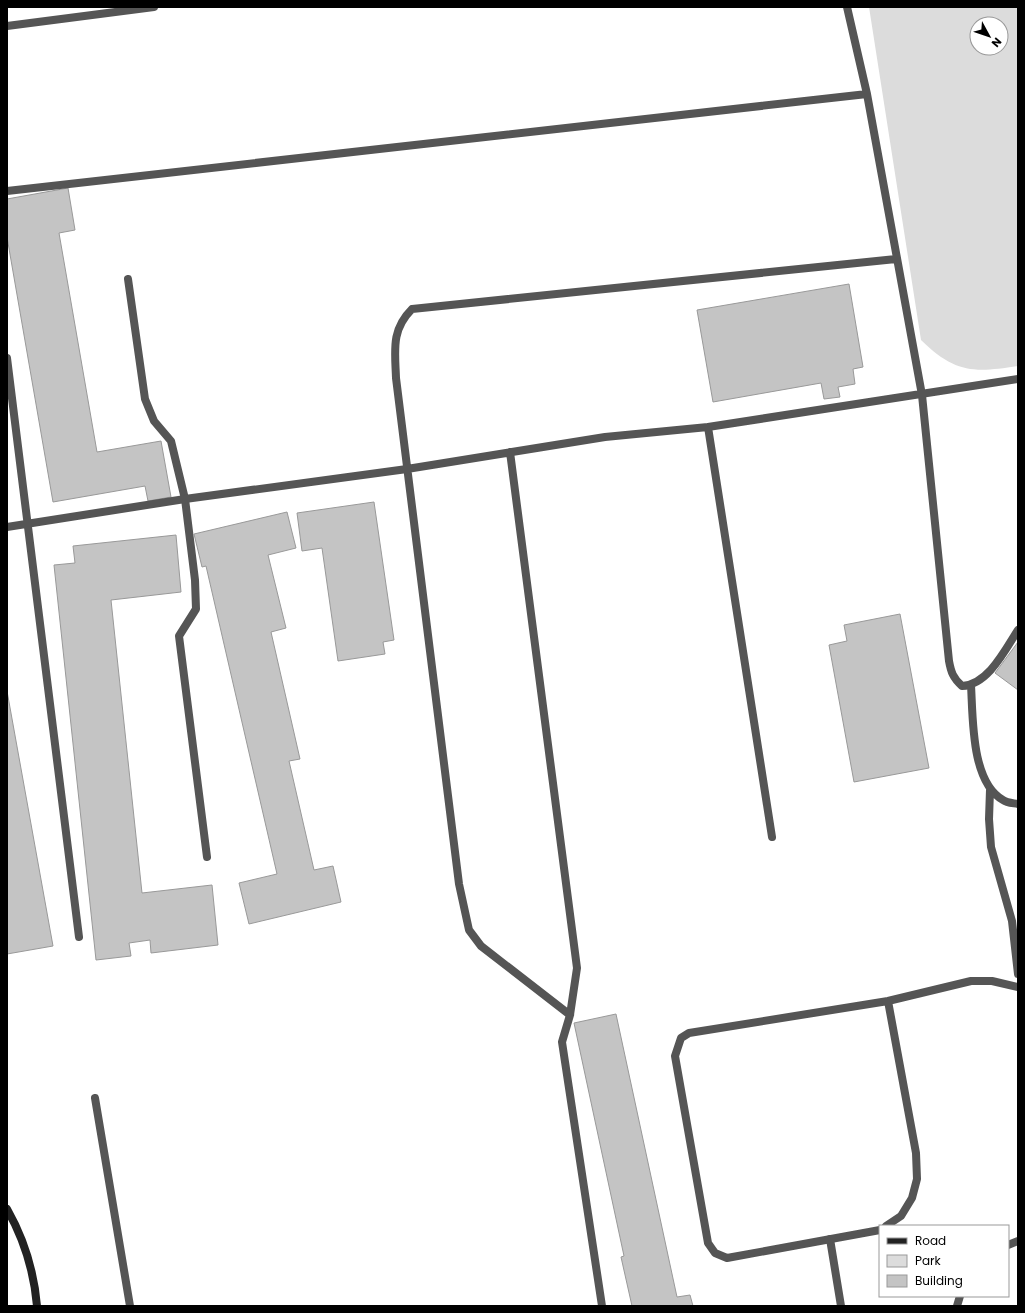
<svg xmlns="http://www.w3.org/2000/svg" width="1025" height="1313" viewBox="0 0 1025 1313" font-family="Poppins,sans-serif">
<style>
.green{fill:#dcdcdc;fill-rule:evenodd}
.building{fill:#c4c4c4;stroke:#999}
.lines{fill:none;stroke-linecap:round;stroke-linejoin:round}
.lane{stroke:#555;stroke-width:8}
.street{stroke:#555;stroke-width:8}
.secondary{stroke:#222;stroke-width:8}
</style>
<rect width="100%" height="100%" fill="#fff"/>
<path class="green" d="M869 7H1018V366C973 373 955 373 921 340ZM977 24H1001V48H977Z"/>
<path class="building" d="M68 188 75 230 59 233 97 452 161 441 171 497 148 501 145 486 53 502 7 237V199Z
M849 284 863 367 853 369 855 384 838 387 840 397 824 399 821 383 713 402 697 310Z
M374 502 394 640 383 642 385 654 338 661 322 548 302 551 297 513Z
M287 512 296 548 268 555 286 628 271 632 300 759 289 761 314 870 333 866 341 902 249 924 239 883 277 874 206 566 202 567 194 534Z
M176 535 181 592 111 600 142 893 212 885 218 945 151 953 150 940 129 943 131 956 96 960 54 565 75 563 73 546Z
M900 614 929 768 854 782 829 645 847 641 844 625Z
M1018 642V690L995 673Z
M7 691 53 946 7 954Z
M616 1014 677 1297 690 1295 693 1306H632L621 1257 624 1256 574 1023Z"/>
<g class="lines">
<path class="lane" d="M128 279 145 399 154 421 171 441 185 499 195 580 196 609 179 636 207 857
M830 1239 841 1306"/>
<path class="street" d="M847 7 867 94 922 395 949 661C951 672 953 678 962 686 988 685 1005 650 1018 630
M7 26 154 7
M7 191 867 94
M7 358 79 937
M708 427 772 837
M510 452 577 968 570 1015 562 1042 602 1306
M7 527 185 499 407 469 605 437 708 427 1018 379
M971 685C973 718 971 782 1003 800 1007 803 1013 803 1018 804
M990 790 989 819 991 847 1012 921 1018 974
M570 1015 481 946 469 930 459 884 396 378C395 350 391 330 412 309L896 259
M95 1098 130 1306
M886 1226 901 1216 912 1198 917 1179 916 1153 888 1001
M880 1230 727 1258 715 1253 708 1243 675 1056 681 1038 689 1033 888 1001 971 981H992L1018 987
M1008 1245 1018 1241
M957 1306 960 1296"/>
<path class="secondary" d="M7 1209C24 1239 34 1271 37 1306"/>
</g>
<rect width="1025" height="1313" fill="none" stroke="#000000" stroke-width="16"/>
<rect x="879" y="1225" width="130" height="72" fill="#ffffff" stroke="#999999"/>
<rect x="887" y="1238" width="20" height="6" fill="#222222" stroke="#999999"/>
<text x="915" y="1245" font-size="12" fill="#000000">Road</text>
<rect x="887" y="1255" width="20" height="12" fill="#dcdcdc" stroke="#999999"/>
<text x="915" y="1265" font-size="12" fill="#000000">Park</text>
<rect x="887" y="1275" width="20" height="12" fill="#c4c4c4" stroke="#999999"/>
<text x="915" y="1285" font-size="12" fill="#000000">Building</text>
<g transform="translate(989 36) rotate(130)"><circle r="19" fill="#ffffff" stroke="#999999"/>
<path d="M0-3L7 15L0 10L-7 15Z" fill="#000000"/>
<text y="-6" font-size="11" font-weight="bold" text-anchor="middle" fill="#000000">N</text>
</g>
</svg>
